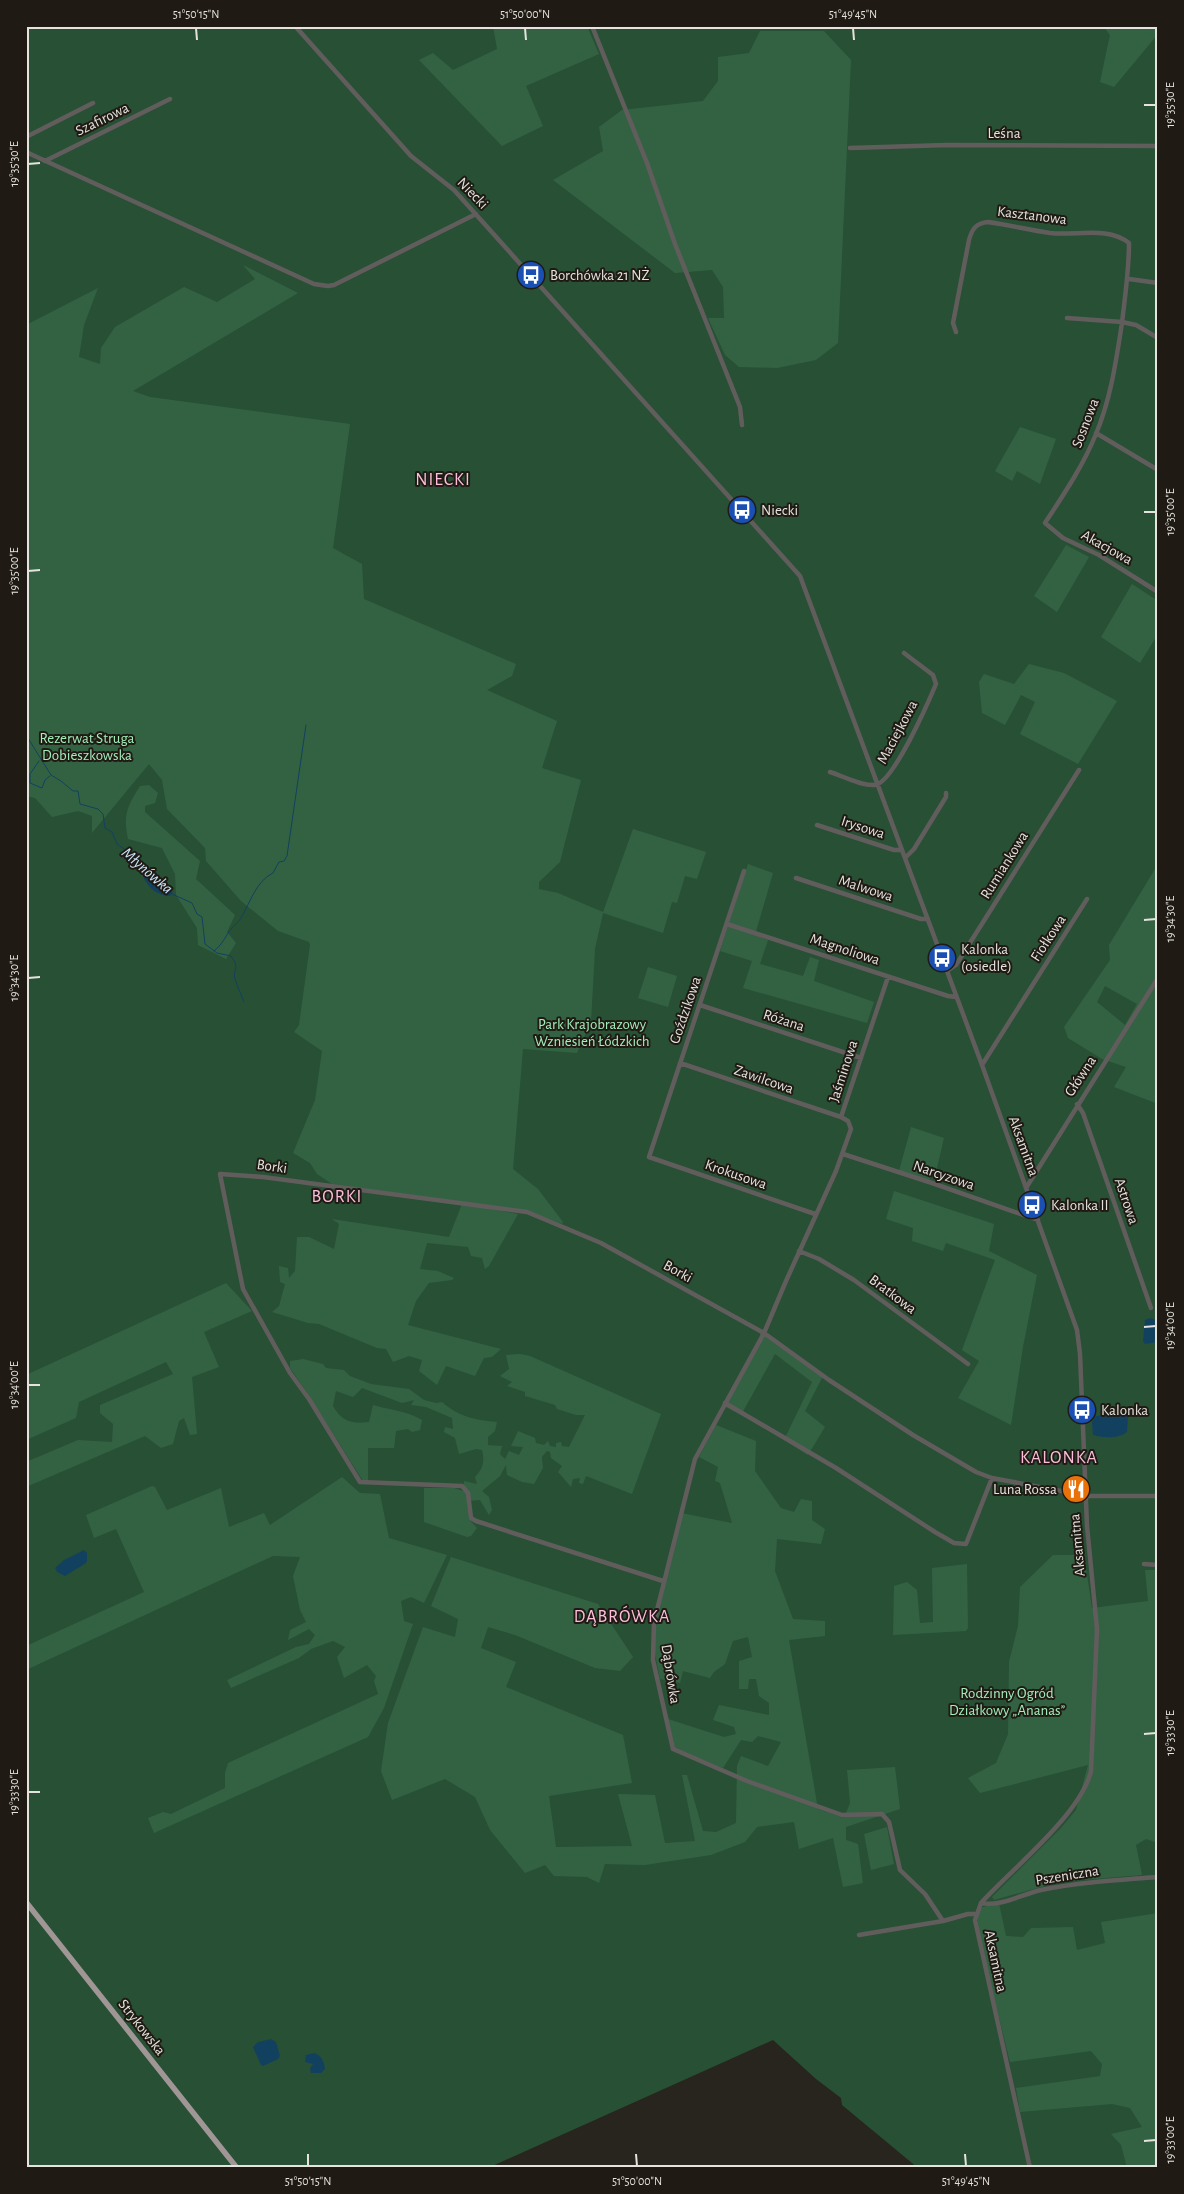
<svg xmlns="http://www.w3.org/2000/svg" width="1184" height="2194" viewBox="0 0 1184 2194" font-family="'Alegreya Sans',sans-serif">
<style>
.green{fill:#285035}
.forest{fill:#336243;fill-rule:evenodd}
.water{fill:#124160}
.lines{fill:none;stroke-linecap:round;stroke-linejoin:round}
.stream{stroke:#124160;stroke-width:1}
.minor{stroke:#625d5d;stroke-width:4.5}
.major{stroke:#9f9695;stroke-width:5.5}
.ticks{fill:none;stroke:#e6e3de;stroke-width:2}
.labels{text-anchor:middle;stroke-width:4;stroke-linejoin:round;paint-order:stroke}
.street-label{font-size:15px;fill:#e6e3de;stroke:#1f1b14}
.poi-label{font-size:15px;fill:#e6e3de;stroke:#1f1b14;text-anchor:start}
.park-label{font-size:15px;fill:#a4eeba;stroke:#1f1b14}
.water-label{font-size:16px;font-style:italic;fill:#cae5fb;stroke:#1f1b14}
.quarter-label{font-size:18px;letter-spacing:1px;fill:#fcbedc;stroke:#1f1b14}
.neatline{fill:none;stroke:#e6e3de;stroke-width:2}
.ticks-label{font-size:12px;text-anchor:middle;fill:#e6e3de}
</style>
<rect width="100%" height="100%" fill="#28241e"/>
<path class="green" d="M26 26H1158V2168H918L842 2105 841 2098 816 2079 773 2040 488 2168H26Z"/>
<path class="forest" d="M493 26H587L599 54 526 86 543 126 502 146 419 60 433 53 453 70 497 49Z
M1103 26H1158V34L1114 87 1100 82 1110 35Z
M760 31H824L851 60 838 343 816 360 777 368 739 367 725 355 708 318H724L723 287 712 270 675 273 553 180 603 151 599 127 622 110 703 101 718 81V57L749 53Z
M243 265 298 293 133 391 150 397 350 424 333 548 362 564 364 599 516 664 512 676 487 690 557 721 542 768 581 780 560 862 539 882V889L558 893 603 912 633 829 706 852 697 879 685 876 677 903 672 902 663 933 603 913 595 949 591 1022 577 1053 523 1049 513 1169 538 1189 563 1222 562 1224 528 1211 332 1184 317 1174 310 1163 293 1153 315 1100 322 1051 294 1032 299 1025 310 945 309 942 278 931 241 901 206 861 205 848 167 809 162 780 149 764 92 833V816L78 811 52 817 35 798 26 796V325L98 288 84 325 79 357 100 364 101 348 115 327 184 287 217 302 255 279Z
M1020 427 1056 439 1040 484 1017 471 1012 481 995 471Z
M1066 545 1089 557 1057 612 1034 596Z
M1132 584 1158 601V634L1140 663 1101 637Z
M1029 664 1064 673 1117 701 1078 764 1020 734 1035 702 1021 695 1005 725 982 713 979 682 984 674 1014 684Z
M149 785 158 793 155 803 145 806V812L200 861 196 879 235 915 227 932 236 943 226 959 198 945 197 928 176 895 175 874 162 848 128 839C123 814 127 807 140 786Z
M748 864 773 873 755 935 768 940 760 964 803 976 810 957 819 960 814 981 874 1002 867 1023 743 988 752 961 720 951Z
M1158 864V982L1154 988 1158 990V1104L1114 1087 1126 1067 1102 1059 1068 1038 1064 1027 1110 960 1109 945ZM1105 986 1137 1004 1125 1025 1097 1002Z
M648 967 677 976 668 1007 638 998Z
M911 1127 944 1138 937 1168 928 1182 899 1171Z
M894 1191 994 1224 989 1251 1037 1275 1023 1347 1011 1425 958 1398 979 1361 962 1350 995 1260 946 1243 943 1251 912 1241 913 1228 886 1219Z
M462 1204 518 1214 489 1266 485 1269 482 1258 471 1256 468 1247 427 1243 420 1269 438 1271 454 1278 452 1280 429 1283 416 1301 408 1325 501 1349 492 1357 484 1358 475 1376 446 1366 437 1385 419 1371 422 1360 409 1356 393 1362 386 1349 377 1348 319 1324 308 1323 272 1312 279 1306 285 1284 280 1282 279 1266 288 1268 289 1278 295 1271 297 1237H309L334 1249 339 1224 332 1219 449 1237Z
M226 1283 252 1311 204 1332 219 1367 192 1377 197 1434 190 1435 184 1418 179 1421 173 1444 161 1448 145 1436 26 1487V1462L78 1440 112 1442 113 1424 100 1413V1405L173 1374 166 1362 79 1402 76 1418 26 1440V1375Z
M765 1332 823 1376 805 1411 825 1427 808 1455 784 1440 812 1382 775 1354 741 1415 722 1405 760 1337V1333Z
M520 1354 530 1356 661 1414 632 1494 586 1476 583 1484 579 1483 580 1478 573 1479 571 1487 558 1472 562 1466 551 1458 550 1452 547 1451 542 1457 543 1468 534 1484 522 1482 507 1475 506 1465 500 1476 482 1491 489 1497 492 1510 489 1515 480 1500 467 1501 469 1519 477 1528 471 1536 467 1537 424 1522V1488H454L463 1491 464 1481 477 1484 475 1477C483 1469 485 1462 482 1450L476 1449 459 1454 455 1438 444 1432 445 1427 453 1429 452 1418 426 1407 411 1405 414 1400 402 1403 362 1388 353 1397 336 1391 333 1406C342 1422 352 1424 369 1422L373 1405C390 1410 407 1411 422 1420L420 1430 412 1432 408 1429 396 1431 394 1448H368V1481H363L308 1394 290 1368V1361L303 1359 323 1364 326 1368 344 1370 350 1376 371 1384 409 1389 424 1400 436 1403 442 1402C459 1417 476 1420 497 1422L495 1431 488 1437V1445L502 1446 500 1454 505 1459 509 1451 519 1455 523 1447 511 1446 518 1431 535 1438 536 1443 544 1445 548 1441 550 1446 556 1447V1443L561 1442 562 1446 569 1447 585 1415H576L557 1409 555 1405 525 1396V1392L507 1386 512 1382 500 1376 509 1369 506 1355Z
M716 1425 756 1441 755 1471 781 1508 794 1512 801 1499 812 1501V1520L825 1529 821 1544 777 1539 775 1571 793 1619 825 1621V1636L789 1640 818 1809 844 1818 850 1803 847 1770 895 1767 900 1809 846 1827V1840L858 1844 863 1883 843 1887 833 1838 799 1849 794 1822 757 1827 745 1842 711 1855 645 1865 605 1864 599 1883 587 1877 554 1876 545 1865 525 1873 490 1830 475 1797 445 1779 392 1800 381 1771 388 1723 423 1627 455 1637 458 1619 431 1606 451 1557 598 1604 633 1657 620 1671 595 1668 515 1635 488 1627 481 1648 516 1662 506 1687 623 1735 632 1783 549 1796 556 1847 632 1846 618 1794 655 1795 665 1843 695 1841 682 1775H687L703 1831 716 1832 736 1823 737 1766 741 1756 768 1766 781 1742 758 1736 752 1742 741 1740 723 1768 675 1749 668 1719 724 1737 736 1734 734 1727 713 1720 719 1705 769 1715V1703L759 1696 756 1679H749L748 1689H739V1661L752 1657 748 1637 733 1641 725 1664 714 1672 710 1678 683 1671 680 1683 660 1679 655 1654V1624L681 1513 732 1523 720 1483 715 1481 718 1467 699 1457Z
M342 1477 360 1493 380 1494 389 1538 447 1555 424 1603 411 1597 401 1601 404 1621 413 1624 384 1708 368 1737 154 1833 148 1818 163 1812 171 1814 225 1788V1773L228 1763 378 1694 374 1681 376 1676 367 1665 344 1678 337 1657 345 1647 333 1641 311 1649 299 1658 231 1688 227 1680 296 1647 309 1644 315 1635 309 1629 288 1640 290 1630 306 1622 300 1610 293 1576 300 1557 273 1556 26 1670V1646L144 1592 116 1529 94 1538 86 1515 152 1486 155 1487 167 1510 221 1488 229 1527 264 1513 270 1525Z
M1053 1555H1084L1092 1608 1148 1601 1145 1570H1158V1843L1146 1839 1136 1845 1142 1875 1059 1882 994 1900 992 1897 1061 1828 1076 1810 1088 1765 980 1793 968 1778 996 1763 1008 1734 1009 1662 1018 1626 1020 1587Z
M967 1564 968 1628 966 1631 893 1635 894 1586 907 1582 917 1590 920 1623 933 1622 932 1568Z
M887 1827 894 1864 871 1870 864 1834Z
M999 1903 1006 1936 1023 1937 1031 1928 1073 1927 1077 1950 1105 1943 1101 1922 1158 1913V2168H1127L1121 2145 1111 2134 1142 2127 1130 2108 1112 2104 1020 2112 1016 2088 1100 2076 1102 2064 1091 2051 1010 2062 982 1949 977 1917 978 1910 983 1907Z"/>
<path class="water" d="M150 871 156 873 173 893 170 896C157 895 151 890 144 879L146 874Z
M1150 1318 1158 1321V1342L1145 1344 1143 1341 1145 1320Z
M1112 1414 1128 1416 1127 1432C1118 1439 1104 1438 1093 1435L1092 1422 1096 1416Z
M84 1550 87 1553V1561L86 1563 65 1576 57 1572 55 1568 64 1560Z
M271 2039 276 2042 280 2056 278 2059 263 2066 261 2065 253 2047 258 2042Z
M314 2053C321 2055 324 2061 325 2069L321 2073H311L310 2068 313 2064 305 2062 306 2055Z"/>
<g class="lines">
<path class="stream" d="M26 735 51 775 61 781 73 791H78L80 804 98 809 103 814 105 828 112 832 117 844 137 858 148 874
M39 761 30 774V783L42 788 45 780 50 776
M172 894 192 903 197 914 202 917 205 944 217 953 231 956C241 970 232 968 235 979 237 986 241 994 244 1002
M214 951C222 945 225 937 231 929 234 925 239 922 241 918 250 903 256 881 273 873L279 862 284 861 287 856 306 725"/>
<path class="minor" d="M295 26 411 156 454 190 800 576 982 1065 1077 1330 1080 1354 1087 1526 1097 1629 1091 1771C1081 1814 1012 1869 981 1903L975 1920 1030 2168
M592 26 647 163 675 244 740 407 742 425
M26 137 93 103
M850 148 947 145 1158 146
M26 152 314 284 328 286 334 285 476 214
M45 161 170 99
M1129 279 1158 283
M1067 318 1122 322 1136 325 1158 338
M956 332 953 323 969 240C972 229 976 223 988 222 1009 225 1029 230 1050 233 1076 236 1108 226 1129 243 1129 271 1125 296 1122 323 1116 361 1111 398 1096 434 1083 466 1064 494 1045 523L1063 538 1099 555 1158 592
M1096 433 1158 470
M830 772C843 776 861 786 875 785 893 783 928 703 936 684L933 675 904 653
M817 825 894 850H902
M905 858 914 849 946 797V793
M744 871 649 1157 815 1214
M796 878 921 919H928
M727 924 948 996 956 997
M947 971 956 965 1079 770
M700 1005 861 1058
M680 1063 841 1117 848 1121 851 1129 836 1171 786 1281 764 1333 695 1459 654 1622 653 1660 673 1749 747 1781 842 1815 882 1814 889 1822 900 1870 925 1894 943 1921 968 1914H975
M982 1065 1087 899
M1077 1104 1083 1113 1151 1308
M841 1117 888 977
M843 1154 932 1183 1038 1220
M1026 1188 1158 978
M799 1251 819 1259 854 1280 968 1364
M725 1403 836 1468 935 1532 954 1543 966 1544 992 1478
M1144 1564 1158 1565
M663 1581 476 1521 471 1518 468 1493 462 1486 360 1482 309 1399 290 1373 243 1289 220 1174 263 1177 527 1212 601 1243 764 1333 829 1380 913 1435 976 1472 992 1478 1088 1496H1158
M981 1903C1000 1907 1023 1894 1041 1890 1080 1882 1119 1880 1158 1877
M859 1935 943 1921"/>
<path class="major" d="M26 1902 237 2168"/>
</g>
<path class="ticks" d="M196 28 197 40M525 28 526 40M853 28 854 40M1144 105H1156M28 164 40 163M1144 512H1156M28 571 40 570M1144 920 1156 919M28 978 40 977M1144 1327 1156 1326M28 1385H40M1144 1734 1156 1733M28 1792H40M1144 2141 1156 2140M308 2154V2166M636 2154 637 2166M965 2154 966 2166"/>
<defs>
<symbol id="bus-disc" viewBox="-11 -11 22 22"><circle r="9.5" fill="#1a4fb4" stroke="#1f1b14"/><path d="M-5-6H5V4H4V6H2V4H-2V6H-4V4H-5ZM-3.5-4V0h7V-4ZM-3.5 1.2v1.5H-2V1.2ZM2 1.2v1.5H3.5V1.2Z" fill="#fff"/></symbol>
<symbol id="restaurant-disc" viewBox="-11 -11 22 22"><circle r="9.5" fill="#e8710a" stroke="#1f1b14"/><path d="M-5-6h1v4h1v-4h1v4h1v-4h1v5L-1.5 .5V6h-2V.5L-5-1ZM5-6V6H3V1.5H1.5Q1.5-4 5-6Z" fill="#fff"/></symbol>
</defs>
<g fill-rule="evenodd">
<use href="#bus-disc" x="515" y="259" width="32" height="32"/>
<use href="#bus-disc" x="726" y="494" width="32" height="32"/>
<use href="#bus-disc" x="926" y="942" width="32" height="32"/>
<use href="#bus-disc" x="1016" y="1189" width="32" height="32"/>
<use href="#bus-disc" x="1066" y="1394" width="32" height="32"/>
<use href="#restaurant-disc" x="1060" y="1473" width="32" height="32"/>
</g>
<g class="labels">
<g class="street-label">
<text transform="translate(102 119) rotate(-26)" y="5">Szafirowa</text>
<text x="1004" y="138">Leśna</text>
<text transform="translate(473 193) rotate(46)" y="5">Niecki</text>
<text transform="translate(1032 215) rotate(7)" y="5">Kasztanowa</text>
<text transform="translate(1085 423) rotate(-69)" y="5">Sosnowa</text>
<text transform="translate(1107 547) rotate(29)" y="5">Akacjowa</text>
<text transform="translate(897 732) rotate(-62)" y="5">Maciejkowa</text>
<text transform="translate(863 827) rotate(18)" y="5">Irysowa</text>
<text transform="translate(1004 865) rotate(-58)" y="5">Rumiankowa</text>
<text transform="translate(866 888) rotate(18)" y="5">Malwowa</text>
<text transform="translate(1048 938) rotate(-57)" y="5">Fiołkowa</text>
<text transform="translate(845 949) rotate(18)" y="5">Magnoliowa</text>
<text transform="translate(685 1010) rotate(-71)" y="5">Goździkowa</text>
<text transform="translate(784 1020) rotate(18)" y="5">Różana</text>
<text transform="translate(843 1071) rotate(-72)" y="5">Jaśminowa</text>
<text transform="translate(1080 1076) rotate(-57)" y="5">Główna</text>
<text transform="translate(764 1079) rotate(19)" y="5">Zawilcowa</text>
<text transform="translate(1024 1146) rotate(70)" y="5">Aksamitna</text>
<text transform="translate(272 1166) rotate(8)" y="5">Borki</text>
<text transform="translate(736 1174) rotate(19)" y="5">Krokusowa</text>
<text transform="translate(944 1175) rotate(19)" y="5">Narcyzowa</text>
<text transform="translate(1127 1201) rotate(71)" y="5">Astrowa</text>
<text transform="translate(678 1271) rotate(29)" y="5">Borki</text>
<text transform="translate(893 1294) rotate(37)" y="5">Bratkowa</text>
<text transform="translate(1077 1545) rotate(-95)" y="5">Aksamitna</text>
<text transform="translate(671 1674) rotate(81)" y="5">Dąbrówka</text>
<text transform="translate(1067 1875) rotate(-9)" y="5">Pszeniczna</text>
<text transform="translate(996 1961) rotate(78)" y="5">Aksamitna</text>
<text transform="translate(142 2027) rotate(52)" y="5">Strykowska</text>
</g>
<g class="poi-label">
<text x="550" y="280">Borchówka 21 NŻ</text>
<text x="761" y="515">Niecki</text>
<text x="961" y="954">Kalonka<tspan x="961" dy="17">(osiedle)</tspan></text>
<text x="1051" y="1210">Kalonka II</text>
<text x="1101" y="1415">Kalonka</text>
<text x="1057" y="1494" text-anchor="end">Luna Rossa</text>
</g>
<g class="park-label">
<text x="87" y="743">Rezerwat Struga<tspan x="87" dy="17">Dobieszkowska</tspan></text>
<text x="592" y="1029">Park Krajobrazowy<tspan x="592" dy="17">Wzniesień Łódzkich</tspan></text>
<text x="1007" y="1698">Rodzinny Ogród<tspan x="1007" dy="17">Działkowy „Ananas”</tspan></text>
</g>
<g class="water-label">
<text transform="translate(148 870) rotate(41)" y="6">Młynówka</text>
</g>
<g class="quarter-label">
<text x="443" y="485">NIECKI</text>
<text x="337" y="1202">BORKI</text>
<text x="1059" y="1463">KALONKA</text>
<text x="622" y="1622">DĄBRÓWKA</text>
</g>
</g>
<rect width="1184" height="2194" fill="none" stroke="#1f1b14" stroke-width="55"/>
<rect x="28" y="28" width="1128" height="2138" class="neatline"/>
<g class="ticks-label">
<text x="196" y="18">51°50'15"N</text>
<text x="525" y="18">51°50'00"N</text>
<text x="853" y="18">51°49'45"N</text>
<text transform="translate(1170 105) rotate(-90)" y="4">19°35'30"E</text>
<text transform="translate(14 164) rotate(-90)" y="4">19°35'30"E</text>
<text transform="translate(1170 512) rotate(-90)" y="4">19°35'00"E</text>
<text transform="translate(14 571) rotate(-90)" y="4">19°35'00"E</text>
<text transform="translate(1170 919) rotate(-90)" y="4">19°34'30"E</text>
<text transform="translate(14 978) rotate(-90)" y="4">19°34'30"E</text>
<text transform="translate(1170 1326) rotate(-90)" y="4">19°34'00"E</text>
<text transform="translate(14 1385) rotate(-90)" y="4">19°34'00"E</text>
<text transform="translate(1170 1733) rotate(-90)" y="4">19°33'30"E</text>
<text transform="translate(14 1792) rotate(-90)" y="4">19°33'30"E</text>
<text transform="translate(1170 2140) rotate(-90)" y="4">19°33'00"E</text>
<text x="308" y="2185">51°50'15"N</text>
<text x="637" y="2185">51°50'00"N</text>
<text x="966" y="2185">51°49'45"N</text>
</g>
</svg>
